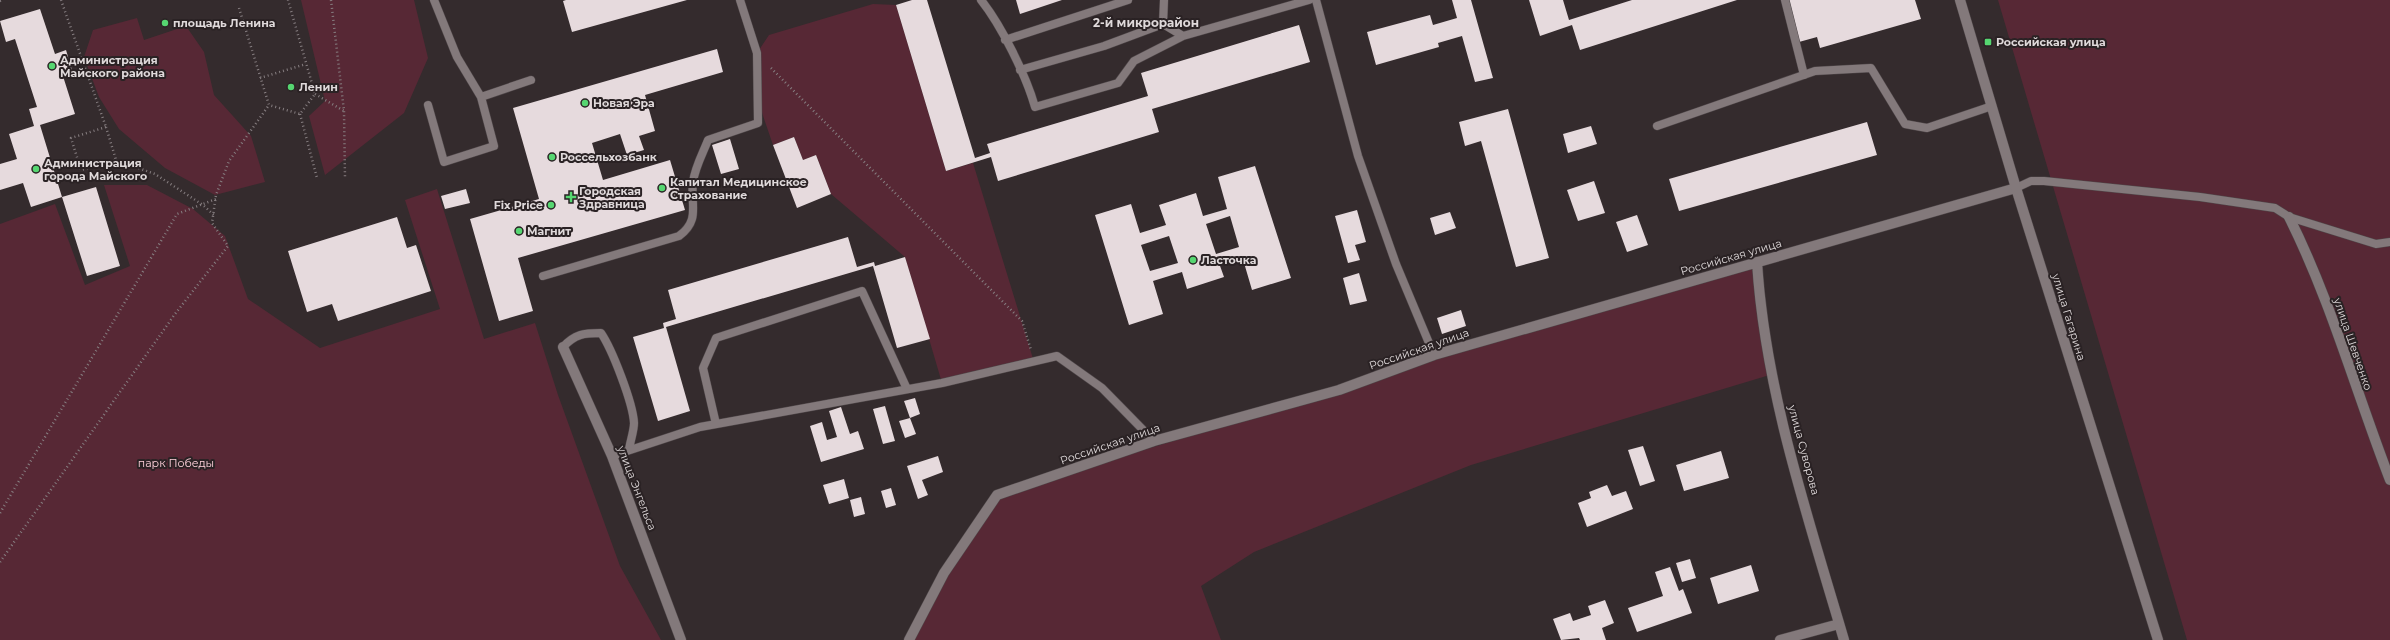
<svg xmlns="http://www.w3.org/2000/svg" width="2390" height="640" viewBox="0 0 2390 640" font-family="Montserrat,sans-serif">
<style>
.green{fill:#572835}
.building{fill:#e6dadd;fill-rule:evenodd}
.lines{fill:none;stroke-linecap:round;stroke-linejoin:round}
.service-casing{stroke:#4f4749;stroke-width:9}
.minor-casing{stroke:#4f4749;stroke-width:11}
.tertiary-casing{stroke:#4f4749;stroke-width:11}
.path{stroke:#867e80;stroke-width:2.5;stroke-dasharray:1 3;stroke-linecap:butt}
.service{stroke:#83797b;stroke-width:8}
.minor{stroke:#83797b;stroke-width:10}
.tertiary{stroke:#83797b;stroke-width:10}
.poi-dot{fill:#56d671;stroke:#2a2224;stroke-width:1.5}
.labels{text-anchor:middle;stroke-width:4;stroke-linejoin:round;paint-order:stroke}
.poi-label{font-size:11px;font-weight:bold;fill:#dfd9da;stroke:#2a2224;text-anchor:start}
.street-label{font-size:11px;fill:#dfd9da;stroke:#2a2224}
.park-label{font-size:11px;fill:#ffd1db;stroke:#2a2224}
.neighbourhood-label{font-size:12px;font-weight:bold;fill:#dfd9da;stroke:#2a2224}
</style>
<rect width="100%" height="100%" fill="#342b2d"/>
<path class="green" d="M301 0H414L428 58 404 113 325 175 309 116 325 101Z
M1998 0H2390V640H2187Z
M873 4 896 5 946 171 973 163 1034 362 942 383 905 257 831 194 816 155 803 160 794 137 773 145 757 98V53L769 35Z
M137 18 144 40 186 26 204 52 214 95 251 136 265 182 215 195 165 168 119 129 99 97 84 57 93 30Z
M104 185H147L193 209 225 236 248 299 320 348 440 309 405 200 437 189 484 339 535 323 558 395 620 566 661 640H0V224L55 204 85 285 130 266Z
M1757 262 1773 374 1471 465 1254 552 1201 586 1221 640H909L997 495 1339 390 1434 355Z"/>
<path class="building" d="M687 0 572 32 563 1 566 0Z
M912 0H927L975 158 990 153 987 144 1148 96 1141 73 1299 25 1310 62 1152 109 1159 132 998 181 991 157 946 171 896 5Z
M1016 0H1062L1020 14Z
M1452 0H1471L1493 78 1475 82 1462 36 1438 43 1439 47 1376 65 1367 32 1430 15 1433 25 1457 18Z
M1529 0H1563L1569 20 1632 0H1737L1580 50 1572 25 1540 36Z
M1786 0H1915L1921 19 1820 48 1817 37 1799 42Z
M40 9 55 54 66 50 72 70 62 73 75 114 40 125 62 197 96 187 120 266 87 276 62 197 31 207 23 183 0 190V164L17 159 9 134 34 126 29 109 37 107 15 39 6 42 0 21Z
M717 49 723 72 645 95 655 131 639 136 644 150 627 155 620 134 592 143 603 180 670 160 685 210 518 258 533 311 499 321 470 219 539 199 513 108Z
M1508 109 1549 258 1516 267 1481 141 1465 146 1459 122Z
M1867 122 1877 155 1679 211 1669 179Z
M1591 126 1597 144 1568 153 1563 134Z
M794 137 803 160 816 155 831 194 797 208 773 145Z
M730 139 739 169 721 174 712 145Z
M1255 166 1291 278 1252 290 1242 256 1219 263 1224 277 1187 289 1182 272 1153 281 1163 314 1129 325 1095 215 1131 204 1140 233 1166 225 1159 205 1196 193 1203 216 1227 209 1218 177ZM1230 216 1239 247 1216 254 1206 224ZM1169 236 1178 263 1150 271 1141 245Z
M1594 181 1605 213 1578 221 1567 190Z
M466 189 470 203 445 209 441 196Z
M1357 210 1366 242 1355 245 1360 260 1348 263 1335 216Z
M1450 212 1456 228 1435 235 1430 218Z
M1637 215 1648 245 1627 252 1616 222Z
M397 217 407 248 416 245 431 291 338 321 332 304 307 312 288 251Z
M848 237 857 267 874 262 875 266 905 257 930 339 897 348 873 266 666 327 690 411 658 421 633 337 664 328 663 323 676 319 668 290Z
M1359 273 1367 301 1350 305 1343 278Z
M1461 310 1466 326 1442 334 1437 318Z
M915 398 920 414 910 418 904 401Z
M885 406 895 441 883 444 873 409Z
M841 407 850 434 858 431 864 449 821 462 810 426 822 422 827 440 837 437 829 411Z
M910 418 916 434 905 438 899 421Z
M1643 446 1655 481 1640 486 1628 450Z
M1721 451 1729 478 1684 491 1676 465Z
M938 456 943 472 922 480 928 495 918 499 907 466Z
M844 479 849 498 829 504 823 485Z
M1607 485 1612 496 1626 491 1633 509 1587 527 1578 503 1591 498 1589 492Z
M891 488 896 505 886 508 881 491Z
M861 497 865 514 854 517 850 500Z
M1690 559 1696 578 1682 582 1676 563Z
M1751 565 1759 591 1718 604 1710 578Z
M1670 567 1679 591 1683 589 1692 613 1637 632 1628 608 1663 596 1655 572Z
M1605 600 1614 623 1602 628 1606 640H1580L1579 638 1561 640 1553 619 1570 613 1573 621 1591 615 1588 606Z"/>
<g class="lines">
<defs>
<path id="service" d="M981 0C1001 25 1026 75 1035 107L1118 83 1134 61 1183 36
M1316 0 1358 156 1396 264 1434 355
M1785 0 1804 75
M1163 24 1183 36 1309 0
M1005 40 1128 0
M1020 70 1104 46 1163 24 1164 0
M481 97 531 80
M428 105 444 162 494 146 481 97 457 57 434 0
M1657 126 1815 71 1871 68 1905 124 1927 128 1992 106
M2016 188 2031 181H2044L2200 197 2275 208 2289 217 2376 244 2390 242
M543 276 679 236C701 220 690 204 693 182 695 167 703 153 708 140L758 123 757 53 740 0
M563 347C575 334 584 333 601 333 612 349 633 403 634 423 634 431 630 442 629 450
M716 424 703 368 716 338 862 291 907 389
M612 456 700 427 942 383 1057 356 1102 388 1154 441"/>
<path id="minor" d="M2289 217C2331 301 2356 392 2390 480
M1757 262C1765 391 1808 517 1844 640
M563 347 612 456 681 640
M909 640 944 573 997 495 1154 441 1339 390 1434 355 2016 188
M1780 640 1839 624"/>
<path id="tertiary" d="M1960 0 2016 188 2158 640"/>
</defs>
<use href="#service" class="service-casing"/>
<use href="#minor" class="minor-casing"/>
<use href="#tertiary" class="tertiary-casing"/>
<path class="path" d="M61 0 106 127
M331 0 344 111 345 178
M0 1 3 0
M239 8 269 105 300 114 315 94 288 0
M771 68 1022 321 1031 350
M260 78 306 64
M315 94 344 111
M300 114 317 178
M106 127 116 160 81 170 71 138Z
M116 160 155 174 203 205 214 215
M0 513 177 214 216 199
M0 562 175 314 228 246 212 223 216 195 229 161 269 105"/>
<use href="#service" class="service"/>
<use href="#minor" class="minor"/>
<use href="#tertiary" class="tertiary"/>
</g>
<g class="poi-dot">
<circle cx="165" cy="23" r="4"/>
<rect x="1984" y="38" width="8" height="8" rx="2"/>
<circle cx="52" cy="66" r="4"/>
<circle cx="291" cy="87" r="4"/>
<circle cx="585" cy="103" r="4"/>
<circle cx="552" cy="157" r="4"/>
<circle cx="36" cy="169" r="4"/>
<circle cx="662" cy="188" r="4"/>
<path d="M569 191h4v4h4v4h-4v4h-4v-4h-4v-4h4z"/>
<circle cx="551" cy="205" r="4"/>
<circle cx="519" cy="231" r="4"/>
<circle cx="1193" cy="260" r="4"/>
</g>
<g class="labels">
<g class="poi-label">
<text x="173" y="27">площадь Ленина</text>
<text x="1996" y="46">Российская улица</text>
<text x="60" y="64">Администрация<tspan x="60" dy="13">Майского района</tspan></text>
<text x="299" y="91">Ленин</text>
<text x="593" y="107">Новая Эра</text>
<text x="560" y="161">Россельхозбанк</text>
<text x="44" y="167">Администрация<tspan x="44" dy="13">города Майского</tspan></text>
<text x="670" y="186">Капитал Медицинское<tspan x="670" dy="13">Страхование</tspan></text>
<text x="579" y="195">Городская<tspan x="579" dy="13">Здравница</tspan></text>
<text x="543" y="209" text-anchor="end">Fix Price</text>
<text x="527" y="235">Магнит</text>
<text x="1201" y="264">Ласточка</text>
</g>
<g class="street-label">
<text transform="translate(1731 257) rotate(-16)" y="4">Российская улица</text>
<text transform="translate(2069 317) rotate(73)" y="4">улица Гагарина</text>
<text transform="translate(2353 344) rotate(71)" y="4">улица Шевченко</text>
<text transform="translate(1419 349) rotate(-19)" y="4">Российская улица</text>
<text transform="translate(1110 444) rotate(-19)" y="4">Российская улица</text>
<text transform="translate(1804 450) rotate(75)" y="4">улица Суворова</text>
<text transform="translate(637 488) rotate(69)" y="4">улица Энгельса</text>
</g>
<g class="park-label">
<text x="176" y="467">парк Победы</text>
</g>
<g class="neighbourhood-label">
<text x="1146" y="27">2-й микрорайон</text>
</g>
</g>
</svg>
